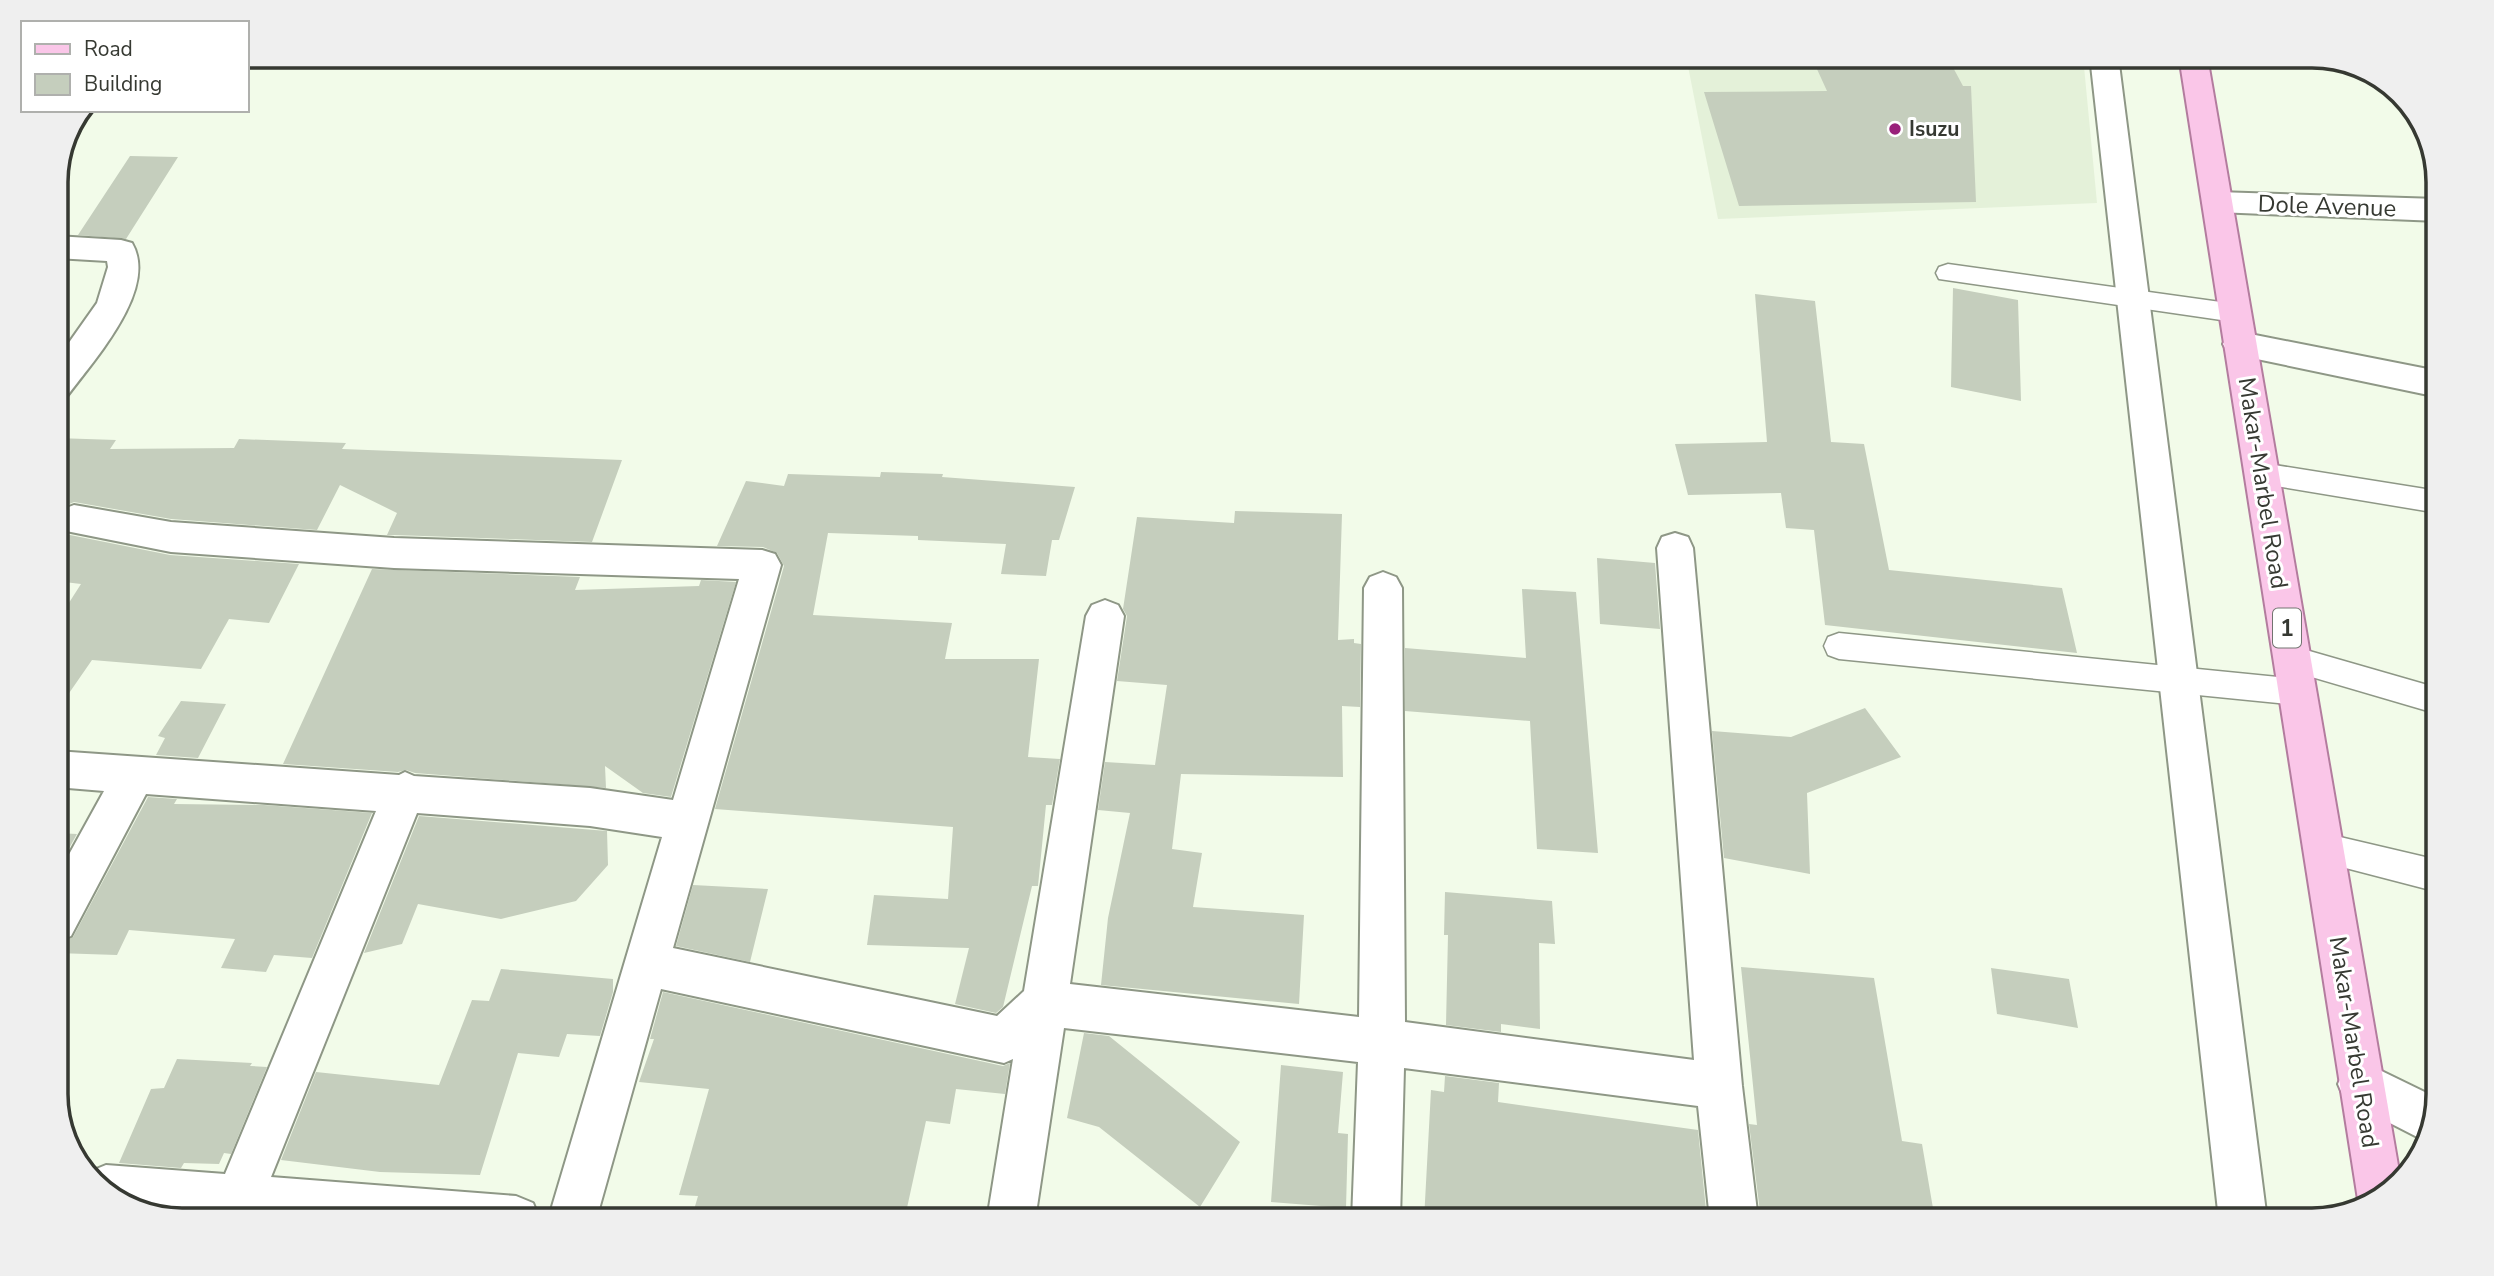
<svg xmlns="http://www.w3.org/2000/svg" width="2494" height="1276" viewBox="0 0 2494 1276" font-family="'Nunito Sans',sans-serif">
<style>
.built{fill:#e4f1d9}
.building{fill:#c5cebd}
.lines{fill:none;stroke-linecap:round;stroke-linejoin:round}
.lane-casing{stroke:#8e9786;stroke-width:3}
.street-casing{stroke:#8e9786;stroke-width:4}
.primary-casing{stroke:#b37c9e;stroke-width:4}
.lane{fill:#fff;fill-rule:evenodd}
.street{fill:#fff;fill-rule:evenodd}
.primary{fill:#fac6e8;fill-rule:evenodd}
.poi-dot{fill:#99207a;stroke:#fff;stroke-width:2.5}
.labels{text-anchor:middle;stroke-width:6;stroke-linejoin:round;paint-order:stroke}
.far-poi-label{font-size:21px;font-weight:bold;fill:#363932;stroke:#fff;text-anchor:start}
.shield{fill:#fff;stroke:#727470;stroke-width:2}
.shield-label{font-size:23px;font-weight:bold;fill:#363932}
.street-label{font-size:24px;fill:#363932;stroke:#fff}
.rim{fill:none;stroke:#363932;stroke-width:3.5}
</style>
<rect width="100%" height="100%" fill="#f2fbe9"/>
<path class="built" d="M1686 56H2083L2097 203 1718 219Z"/>
<path class="building" d="M1811 56H1905L1908 61 1949 60 1963 86H1971L1976 202 1739 206 1704 92 1827 91Z
M130 156 178 157 126 239 78 235Z
M1953 288 2018 300 2021 401 1951 387Z
M1755 294 1815 301 1831 442 1864 444 1889 570 2062 588 2077 653 1825 625 1814 530 1786 528 1781 493 1688 495 1675 444 1767 442Z
M56 438 116 440 110 449 234 448 239 439 346 443 342 449 622 460 592 542 394 535H387L397 513 340 485 317 530 171 519 74 502 60 508 56 513Z
M881 472 943 474 942 477 1075 487 1059 540H1052L1046 576 1001 574 1006 544 918 540V536L828 533 813 615 952 623 945 659H1039L1028 757 1060 759 1052 805H1046L1038 886H1032L1003 1007 996 1013 955 1004 969 948 867 945 874 895 948 899 953 827 715 809 784 566 777 553 763 547 717 546 746 481 784 486 788 474 880 477Z
M1235 511 1342 514 1338 640 1354 639V643L1361 644 1360 707 1342 706 1343 777 1181 774 1172 849 1202 853 1193 907 1304 915 1299 1004 1101 985 1108 918 1130 813 1098 810 1105 762 1155 765 1167 685 1117 681 1127 616 1123 609 1137 517 1234 523Z
M56 526 60 533 170 555 299 564 269 623 229 619 201 669 92 660 56 712V623L81 584 56 581Z
M1597 558 1655 563 1660 629 1600 624Z
M372 569 580 577 575 590 699 586 701 580 736 582 671 797 643 793 605 766 606 788 415 773 406 770 398 772 283 764Z
M1522 589 1576 592 1598 853 1537 849 1530 721 1405 711V648L1526 658Z
M181 701 226 704 198 758 156 755 165 738 158 736Z
M1865 708 1901 757 1807 793 1810 874 1724 858 1712 731 1791 737Z
M148 797 177 799 174 804 264 805 372 813 312 958 274 955 266 972 221 968 235 939 129 930 117 955 56 953 60 943 73 937Z
M419 816 607 831 608 865 576 901 501 919 418 904 402 944 364 953Z
M83 823 56 872V833L77 834Z
M693 885 768 889 750 962 676 946Z
M1445 892 1552 901 1555 944 1539 943 1540 1029 1501 1024V1032L1446 1025 1448 935H1444Z
M1741 967 1874 978 1902 1141 1922 1144 1935 1220H1761L1749 1124 1757 1125Z
M1991 968 2069 979 2078 1028 1997 1014Z
M501 969 613 979V992L600 1036 567 1034 559 1057 518 1053 480 1175 380 1172 281 1160 316 1072 439 1085 472 1000 489 1001Z
M663 992 1003 1066 1010 1063 1005 1094 956 1089 950 1124 926 1121 905 1217 815 1209 812 1220H691L698 1196 679 1195 709 1089 639 1082 654 1039H650Z
M1084 1033 1109 1036 1240 1142 1200 1207 1099 1127 1067 1118Z
M177 1059 252 1063 250 1066 267 1067 231 1154 224 1153 219 1164 184 1163 181 1168 119 1163 151 1089 164 1088Z
M1281 1065 1343 1072 1338 1133 1348 1134 1346 1208 1271 1202Z
M1445 1076 1499 1083 1498 1102 1698 1130 1707 1220H1547L1494 1212V1220H1424L1431 1090 1444 1092Z"/>
<g class="lines">
<defs>
<path id="lane" d="M1948 264 2235 304 2244 307 2248 313 2244 319 2235 322 1939 279 1936 273 1939 267Z
M2262 463 2438 491V513L2252 482 2248 474 2252 466Z
M1839 633 2297 679 2308 683 2312 692 2308 701 2297 705 1839 659 1828 655 1824 646 1828 637Z
M2292 646 2438 688V714L2281 668 2277 659 2281 650Z
M2323 833 2438 860V892L2311 859 2307 848 2311 837Z"/>
<path id="street" d="M2090 56H2118L2267 1220H2219Z
M2217 192 2438 199V221L2217 212 2206 209 2202 202 2206 195Z
M56 236 121 240 132 243C159 289 94 360 68 395L56 399V361L97 303 108 267 107 261 56 258Z
M2240 332 2438 371V397L2228 353 2223 344 2228 335Z
M74 505 171 522 394 538 762 550 775 554 781 565 673 948 997 1016 1024 991 1086 616 1092 605 1105 600 1118 605 1124 616 1070 984 1359 1017 1364 588 1370 577 1383 572 1396 577 1402 588 1405 1022 1694 1060 1657 548 1662 537 1675 533 1688 537 1693 548 1742 1086 1758 1220H1710L1698 1106 1404 1068 1400 1220H1352L1358 1062 1064 1028 1035 1220H987L1013 1059 1004 1063 661 989 596 1220H548L662 837 590 826 417 813 271 1177 516 1196 533 1203 540 1220H196L175 1218 127 1207 89 1172 106 1165 225 1174 376 811 146 794 71 936 56 942V878L104 791 56 787V751L399 775 405 772 414 776 590 788 673 800 739 579 394 568 171 552 61 530 56 519 61 510Z
M2361 1061 2437 1098 2427 1142 2345 1100 2338 1084 2345 1068Z"/>
<path id="primary" d="M2179 56H2207L2400 1177 2382 1199 2359 1206Z"/>
</defs>
<use href="#lane" class="lane-casing"/>
<use href="#street" class="street-casing"/>
<use href="#primary" class="primary-casing"/>
<use href="#lane" class="lane"/>
<use href="#street" class="street"/>
<use href="#primary" class="primary"/>
</g>
<circle class="poi-dot" cx="1895" cy="129" r="7"/>
<g class="labels">
<g class="far-poi-label">
<text x="1909" y="136">Isuzu</text>
</g>
<rect class="shield" x="2273" y="608.5" width="28" height="39" rx="5"/>
<g class="shield-label">
<text x="2287" y="636">1</text>
</g>
<g class="street-label">
<text transform="translate(2327 206) rotate(2)" y="8">Dole Avenue</text>
<text transform="translate(2263 483) rotate(81)" y="8">Makar-Marbel Road</text>
<text transform="translate(2354 1042) rotate(81)" y="8">Makar-Marbel Road</text>
</g>
</g>
<path d="M0 0H2494V1276H0ZM182 68H2312A114 114 0 0 1 2426 182V1094A114 114 0 0 1 2312 1208H182A114 114 0 0 1 68 1094V182A114 114 0 0 1 182 68Z" fill="#efefef" fill-rule="evenodd"/>
<path class="rim" d="M182 68H2312A114 114 0 0 1 2426 182V1094A114 114 0 0 1 2312 1208H182A114 114 0 0 1 68 1094V182A114 114 0 0 1 182 68Z"/>
<rect x="21" y="21" width="228" height="91" fill="#ffffff" stroke="#afb0ad" stroke-width="2"/>
<rect x="35" y="44" width="35" height="10" fill="#fac6e8" stroke="#afb0ad" stroke-width="2"/>
<text x="84" y="56" font-size="21" fill="#363932">Road</text>
<rect x="35" y="74" width="35" height="21" fill="#c5cebd" stroke="#afb0ad" stroke-width="2"/>
<text x="84" y="91" font-size="21" fill="#363932">Building</text>
</svg>
